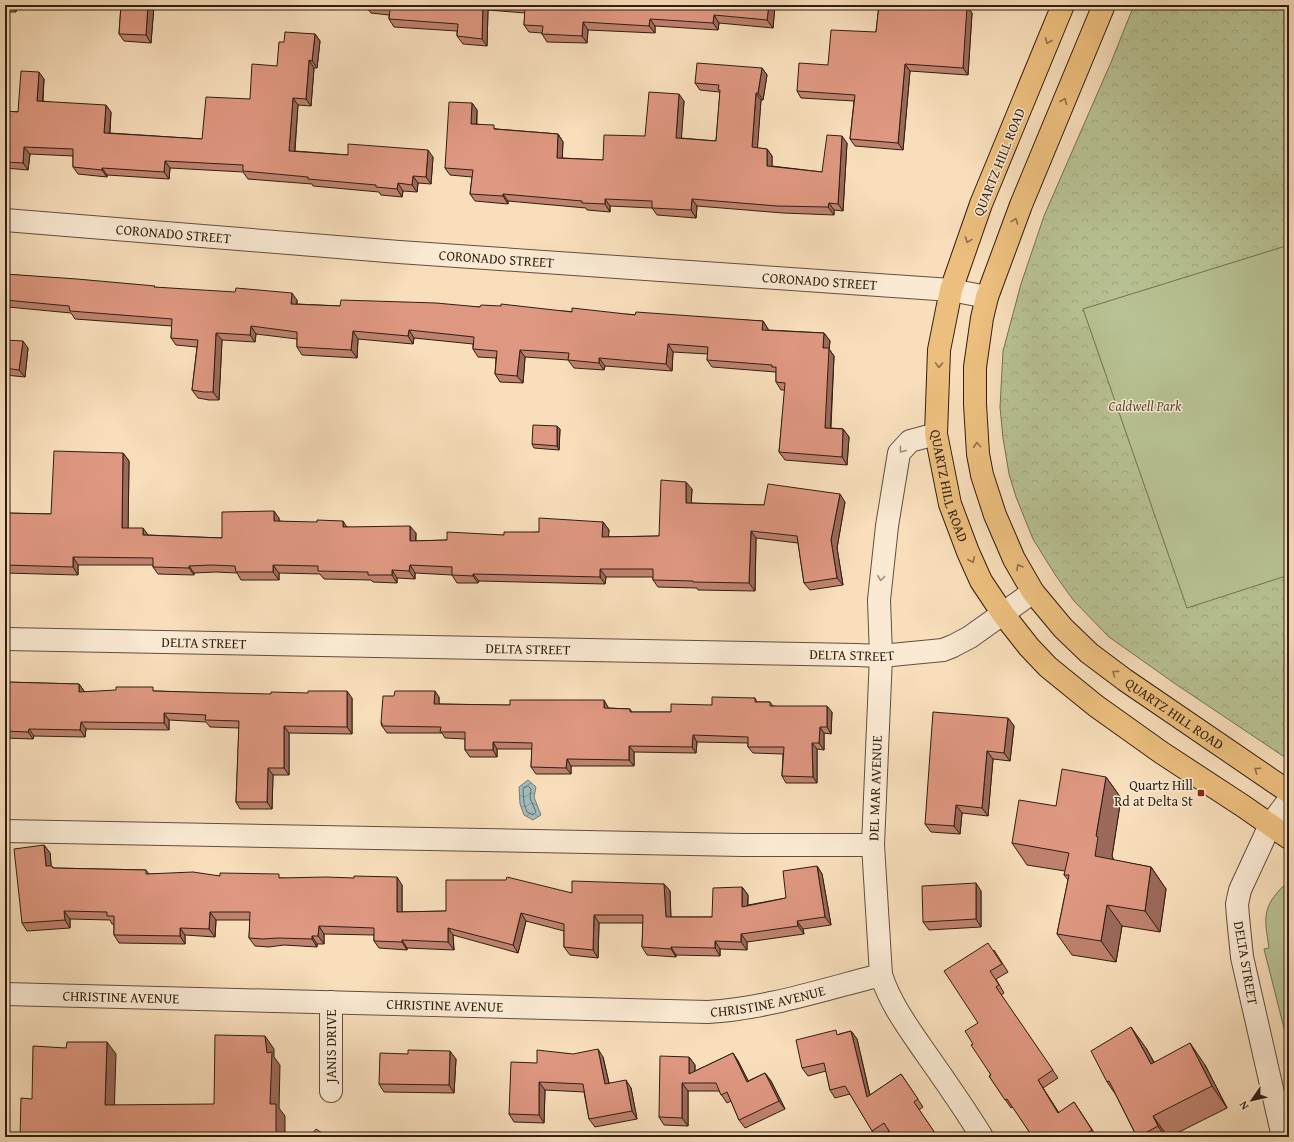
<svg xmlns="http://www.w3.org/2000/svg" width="1294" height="1142" viewBox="0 0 1294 1142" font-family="'Gentium Book Plus',serif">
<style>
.forest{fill:url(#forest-crowns);stroke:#747052}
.pitch{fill:#b8c294;stroke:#747052}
.water{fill:url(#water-waves);stroke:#747b77}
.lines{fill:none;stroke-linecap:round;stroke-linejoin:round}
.shore{stroke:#696c66;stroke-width:1}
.minor-casing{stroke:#624e3c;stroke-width:24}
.major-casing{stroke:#301e11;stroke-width:24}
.minor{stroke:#faead3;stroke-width:22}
.major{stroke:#ecbf7e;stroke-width:22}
.wall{fill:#bf826e;stroke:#301e11}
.shaded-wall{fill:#9b6a5a;stroke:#301e11}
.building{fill:#de9780;stroke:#301e11}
.oneway{stroke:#8e6e48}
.oneway2{stroke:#9f8e7c}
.poi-dot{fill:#8f2418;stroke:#faead3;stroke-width:1.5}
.labels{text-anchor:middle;stroke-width:3;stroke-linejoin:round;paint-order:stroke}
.street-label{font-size:14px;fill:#301e11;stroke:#faead3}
.park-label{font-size:14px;font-style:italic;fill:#594f38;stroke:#faead3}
.poi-label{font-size:14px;fill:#301e11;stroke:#faead3;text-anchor:end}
</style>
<defs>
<pattern id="forest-crowns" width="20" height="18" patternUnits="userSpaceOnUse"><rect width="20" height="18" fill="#b8c294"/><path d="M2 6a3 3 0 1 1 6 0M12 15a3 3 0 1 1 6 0" fill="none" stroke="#9ea67f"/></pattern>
<pattern id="water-waves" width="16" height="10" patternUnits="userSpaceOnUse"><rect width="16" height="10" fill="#a2b9bb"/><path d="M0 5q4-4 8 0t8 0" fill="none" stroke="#849697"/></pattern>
</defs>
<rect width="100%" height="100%" fill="#f8debb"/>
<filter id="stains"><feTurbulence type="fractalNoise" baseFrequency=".005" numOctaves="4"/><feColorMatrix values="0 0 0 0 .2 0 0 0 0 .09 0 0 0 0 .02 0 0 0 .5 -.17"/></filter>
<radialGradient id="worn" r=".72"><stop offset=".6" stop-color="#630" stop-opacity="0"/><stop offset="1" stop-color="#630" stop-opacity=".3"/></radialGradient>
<path class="forest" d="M1134 5H1289V760L1177 685 1109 637 1074 601 1056 576 1033 539 1016 497 1009 474 1003 438 1000 407 1003 351 1021 284 1044 216 1112 60Z"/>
<path class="pitch" d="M1289 245V575L1187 608 1083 309Z
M1289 882V1048L1264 949 1269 948C1266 926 1261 911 1277 893 1281 888 1284 885 1289 882Z"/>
<path class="water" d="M528 780 536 787 534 797 541 815 533 820 524 815 520 804 519 787Z"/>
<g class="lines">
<path class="shore" d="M528 786 531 789 530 798 536 812 533 815 527 812 524 803 523 789Z"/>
<defs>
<g id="minor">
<path id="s1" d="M5 220 399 252 951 290 987 297"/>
<path d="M936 434 910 441 899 453 887 526 879 600 881 656 873 845 881 975C891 1005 909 1029 927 1055 946 1082 965 1109 982 1137"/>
<path id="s2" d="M5 639 856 655 881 656 943 650 953 646 970 637 1033 592"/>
<path d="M5 831 742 845H873"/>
<path id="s3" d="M5 994 708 1012C765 1009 825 989 881 975"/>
<path d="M331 1091V1002"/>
<path d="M1283 1137 1242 957 1238 917 1237 904 1240 890 1270 825 1289 800"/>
</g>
<g id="major">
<path id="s4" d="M1063 5 981 204 951 290 939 350 936 434 950 504 968 552 981 581 1003 614 1029 647 1048 667 1096 706 1162 753 1243 806 1289 838"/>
<path id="s5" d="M1104 5 1021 205 987 297 982 318 975 367V404L978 454 982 475 995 515 1014 559 1033 592 1063 628 1089 653 1125 680 1289 792"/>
</g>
</defs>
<use href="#minor" class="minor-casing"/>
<use href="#major" class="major-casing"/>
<use href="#minor" class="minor"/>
<use href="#major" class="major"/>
</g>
<path class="wall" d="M5 5H16V12H5Z
M121 5H154L151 43 124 41 119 34Z
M342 5H775L773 28 719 23 718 30 655 26V33L588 30 587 43 547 42 542 34V33L529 32 524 25 525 13 488 10 487 46 463 44 457 36V31L394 27 389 19V15L371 13 367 8Z
M879 5H969L968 8 972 13 968 75 910 71 903 150 855 146 850 139 854 101 801 98 797 91 828 65 876 32Z
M315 34 320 41 317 68H314L311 106 298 105 295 151 348 155 433 157 431 184 418 183 417 192 403 191 402 197 381 195 379 192 313 186 312 184 248 179 243 172 170 168 169 179 107 175V177L78 174 73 167V156L30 154 28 170 5 168V111L18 112 44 79 43 101 111 112 110 133 202 139 250 99 277 66 284 42Z
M762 68 767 75 763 100H761L757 148 767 149 772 156V166L822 172 847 143 843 211 834 210V215L783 213 697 206 696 218 657 215 652 208 610 206V212L587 210 586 208 508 201V204L475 201 470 194 472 177 450 175 445 168 472 103 477 110V124L497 129 558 134 563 142 562 158 603 160 645 136 684 101 681 138 716 141 720 92H719L700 90 695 83Z
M5 274 297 300V304L340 306 480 307 763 321 768 329V330L824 333 830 341 829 349 834 356 831 428 843 429 849 437 847 465 785 460 779 452 785 390H781L776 382V372L712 367 707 360 708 354 673 352 672 371 605 366 604 370 574 368 568 360 525 357 523 383 500 382 495 374 496 358 478 357 473 349V344L414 338 413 344 358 339 357 358 302 355 297 347V339L256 334 255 342 222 340 219 400H209L198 398 192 390 197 347 176 345 171 338 172 326 75 319 71 313 8 307 6 340 28 348 25 377 5 375Z
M560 429 559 450 534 448 532 444Z
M123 453 129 461 128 528 148 535 222 538 279 518V521L347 527 416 533V541L447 540 539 532 603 522 609 530 608 537 659 536 692 489 691 503 764 505 845 502 837 548 843 585 810 590 804 583 798 543 756 538 755 591 698 590 697 588 658 587 653 580V577H606L605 584 479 581 478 583H457L452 575 415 573V579L397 578V583L373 582 371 580 324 579 320 574 279 573V580H241L237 573 216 572 194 573V575L158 574 153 567V565H78V575L5 573V513L51 514Z
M5 682 79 684 84 691V692L156 691 352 698V734L289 733V775H273L272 809H240L236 802 239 728 210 727 206 722 169 720V730L86 729 85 737 34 736 33 739 5 738Z
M439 697V704L608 707V708L630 709 632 712H671L755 698 757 702H770L773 706 832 712 831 734 824 733V750L817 749V783H786L782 776 783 754 753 753 748 747V743L697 742 696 753 634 752V766H571V774H536L531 767 532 749H497V757H470L465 750V739L445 738 442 733H387L382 726 381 723Z
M1008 718 1014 726 1010 761 993 759 988 816 962 813 960 834 931 832 925 824Z
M1106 777 1121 798 1112 856 1113 858V860L1151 867 1166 889 1160 932 1122 926 1116 962 1072 955 1057 934 1068 880 1064 875 1065 871 1027 865 1012 843 1056 806Z
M44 845 50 853 51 866H52L54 868 146 870 149 874 282 878 402 885V912L446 911 572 893 664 884 670 891 671 917H712L742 887 748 895V905L786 898 817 866 822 874 831 925 803 929 804 934 747 942V950L720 949V956L676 955V957L647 955 642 947 643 923H599L598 958 570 955 564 947V931L526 921 518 953 453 935 454 950 407 948V950L379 948 374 941V935L324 934V944H317V947L284 945 269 947 255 946 249 938 250 920H216L215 937 185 935V944L119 943 114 935V924H112L110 920 70 919V928L27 931 22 923Z
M981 891V927L929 930 923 922Z
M994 950 1008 972 996 979 1004 993 1001 995 1058 1078 1043 1088 1059 1113 1074 1102 1097 1137H1025L1030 1133 1013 1107 1011 1108 989 1076 991 1075 973 1044Z
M851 1031 857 1039 870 1095 901 1074 923 1107 919 1110 937 1136 945 1137 889 1131 880 1137H876L850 1094 835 1098 830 1090 826 1071 808 1076 802 1068 839 1034Z
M1146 1048 1154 1062 1205 1065 1227 1108 1169 1137H1137L1116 1095 1107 1082Z
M733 1053 738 1061 748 1081 765 1073 771 1081 785 1109 745 1128 739 1120 731 1101 727 1103 719 1091H688V1126L664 1125 659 1117 689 1057 695 1065V1071Z
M603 1057 609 1083 631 1088 637 1119 595 1127 589 1119 584 1092 545 1090 544 1123 514 1122 509 1114 537 1063Z
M456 1059 454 1093 384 1092 379 1084Z"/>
<path class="shaded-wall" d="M11 5H16V12Z
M148 5H154L151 43 146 35Z
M483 5H485L488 10 487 46 482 39Z
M769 5H775L773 28 767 20Z
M963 5H969L968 8 972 13 968 75 963 68Z
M714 15 719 23 718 30 713 23Z
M650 19 655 26V33L649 26Z
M583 22 588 30 587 43 582 36Z
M315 34 320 41 317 68 312 61Z
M309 60 314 68 311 106 306 99Z
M905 64 910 71 903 150 898 143Z
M762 68 767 75 763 100 758 93Z
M39 72 44 79 42 108 37 101Z
M756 93 761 100 757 155 752 147Z
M679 94 684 101 681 145 676 138Z
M293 98 298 105 294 158 289 151Z
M472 103 477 110 476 131 471 124Z
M106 105 111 112 109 140 104 133Z
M558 134 563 142 562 165 557 158Z
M842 136 847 143 843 211 838 204Z
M24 147 30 154 28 170 23 163Z
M767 149 772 156V173L767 166Z
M428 150 433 157 431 184 426 177Z
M165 161 170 168 169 179 164 172Z
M102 168 107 175V177L102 170Z
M413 176 418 183 417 192 412 185Z
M398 183 403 191 402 197 397 189Z
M503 194 508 201V204L503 196Z
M605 199 610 206V212L605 204Z
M692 199 697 206 696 218 691 210Z
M829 203 834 210V215L828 207Z
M292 293 297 300 296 311 291 304Z
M5 303 8 307 6 347 5 346Z
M763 321 768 329V338L762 330Z
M251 326 256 334 255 342 250 335Z
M409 330 414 338 413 344 408 336Z
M353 331 358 339 357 358 351 350Z
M216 333 222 340 219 400 213 392Z
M824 333 830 341 829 349 834 356 830 436 825 428 823 348Z
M23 341 28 348 25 377 19 370Z
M668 344 673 352 672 371 666 364Z
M520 350 525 357 523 383 517 376Z
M599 358 605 366 604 370 599 363Z
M557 426 560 429 559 450 557 446Z
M843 429 849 437 847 465 842 457Z
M123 453 129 461 128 536 122 528Z
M686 482 692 489 691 511 686 503Z
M840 494 845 502 837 548 843 585 837 578 831 540Z
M274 511 279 518V529L274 521Z
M343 521 348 529 343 527Z
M603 522 609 530 608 545 602 537Z
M410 526 416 533 415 548 410 541Z
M143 528 149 536 143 535Z
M751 531 756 538 755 591 749 583Z
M73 557 78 565V575L73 567Z
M273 565 279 573V580L273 572Z
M410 565 415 573V579L409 571Z
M189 566 194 573V575L189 568Z
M600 569 606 577 605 584 600 577Z
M392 570 397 578V583L392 575Z
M473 574 479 581 478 583 473 576Z
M79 684 84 691V699L79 692Z
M347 691 352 698V734L347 727Z
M435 691 439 697V711L434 704Z
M604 700 608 707 609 715 604 708Z
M827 706 832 712 831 734 827 727Z
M164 713 169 720V730L164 723Z
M1008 718 1014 726 1010 761 1004 753Z
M81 722 86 729 85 737 80 730Z
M284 726 289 733V775L284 768Z
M820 727 824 733V750L819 743Z
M29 729 34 736 33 739 28 732Z
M693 735 697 742 696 753 692 747Z
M493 742 497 749V757L493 750Z
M812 743 817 749V783L813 777Z
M629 746 634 752V766L629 760Z
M987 751 993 759 988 816 982 808Z
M567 759 571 766V774L566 768Z
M268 768 273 775 272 809 267 802Z
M1106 777 1121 798 1112 856 1113 858 1110 878 1095 856 1096 836Z
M956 805 962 813 960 834 954 826Z
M44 845 50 853 52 874 46 866Z
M817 866 822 874 831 925 825 917Z
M1151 867 1166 889 1160 932 1145 911Z
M397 877 402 885V920L397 912Z
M976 883 981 891V927L976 919Z
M664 884 670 891 671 925 666 917Z
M742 887 748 895 747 915 742 907Z
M1107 905 1122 926 1116 962 1101 941Z
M64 911 70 919V928L65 920Z
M210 912 216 920 215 937 209 929Z
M521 913 526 921 518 953 513 945Z
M594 915 599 923 598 958 593 950Z
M797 921 803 929 804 934 798 926Z
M319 926 324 934V944L318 936Z
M180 928 185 935V944L180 936Z
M448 928 453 935 454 950 448 942Z
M741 934 747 942V950L741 942Z
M312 936 317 944V947L312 939Z
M402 940 407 948V950L402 942Z
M715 941 720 949V956L715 948Z
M671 947 676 955V957L671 949Z
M1131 1027 1146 1048 1166 1085 1151 1064Z
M851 1031 857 1039 872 1105 867 1097Z
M265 1036 274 1049V1057L280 1065 279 1108 285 1116V1137H276L270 1104Z
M107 1042 116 1054 114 1117 105 1105Z
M1190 1043 1205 1065 1227 1108 1212 1086Z
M598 1049 603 1057 611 1092 605 1084Z
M450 1051 456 1059 454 1093 449 1085Z
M733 1053 738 1061 753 1090 747 1082Z
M689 1057 695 1065 694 1082 689 1074Z
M765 1073 771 1081 785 1109 779 1101Z
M626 1080 631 1088 637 1119 632 1111Z
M1038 1080 1043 1088 1064 1121 1058 1113Z
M539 1082 545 1090 544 1123 539 1115Z
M682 1083 688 1091V1126L682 1118Z
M1153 1116 1168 1137H1165L1158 1126Z"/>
<path class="building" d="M121 5H148L146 35 119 34Z
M365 5H483L482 39 457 36 458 24 389 19 390 8 365 6Z
M511 5H769L767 20 714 15 713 23 650 19 649 26 583 22 582 36 542 34 543 26 524 25 525 6Z
M879 5H963V6H967L963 68 905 64 898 143 850 139 855 95 797 91 799 63 828 65 831 30 876 32Z
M285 32 315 34 312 61 309 60 306 99 293 98 289 151 348 155V144L428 150 426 177 413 176 412 185 398 183 397 189 376 187V185L308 179V177L243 171V165L165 161 164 172 102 168V170L73 167V149L24 147 23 163 5 162V111L18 112 21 71 39 72 37 101 106 105 104 133 202 139 206 97 250 99 252 64 277 66 279 42H284Z
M697 63 762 68 758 93H756L752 147 767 149V166L822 172 827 135 842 136 838 204 829 203 828 207 777 206 692 199 691 210 652 208V201L605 199V204L582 203V201L503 194V196L470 194 473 170 445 168 449 102 472 103 471 124 494 125V129L558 134 557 158 603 160 604 135 645 136 649 92 679 94 676 138 716 141 720 90H718L719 85 695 83Z
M5 274 77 279 155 286 154 287 235 292 236 288 292 293 291 304 340 306 341 300 436 303 480 307 481 305 501 306V304L572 312V308L635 315 636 312 763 321 762 330 824 333 823 348H829L825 428 843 429 842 457 779 452 785 383 776 382V367H772V365L707 360 708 347 668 344 666 364 599 358V363L568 360 569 353 520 350 517 376 495 374 497 351 473 349 474 337 409 330 408 336 353 331 351 350 297 347V332L251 326 250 335 216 333 213 392H204L192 390 198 340 171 338 172 319 70 311 69 306 5 300Z
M5 340 23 341 19 370 5 368Z
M533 425 557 426V446L532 444Z
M54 451 123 453 122 528H143V535L222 538V512L274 511V521L317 522V520L343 521V527L410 526V541L447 540V532L504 535V532H539V518L603 522 602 537 659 536 661 480 686 482V503L764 505 768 484 840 494 831 540 837 578 804 583 797 536 751 531 749 583 693 582V581L653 580V569H600V577L473 574V576L452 575V567L410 565 409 571 392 570V575H368V572L318 571V566L273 565V572H236L235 566 211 565 189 566V568L153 567V558L73 557V567L5 565V513L51 514Z
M5 682 79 684V692L116 690V687H153V691L228 693 271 694V692L308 693V691H347V727L284 726V768H268L267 802H236L239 721 205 720 206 715 164 713V723L81 722 80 730 29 729 28 732 5 731Z
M395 691H435L434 704 510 705V700H604V708L630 709V712H671V704L712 705V697L755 698V702H770V706H827V727H820L819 743H812L813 777 782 776 784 747H748V737L693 735 692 747 629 746V760L567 759 566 768 531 767 532 743 493 742V750H465V732H440L441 727 382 726V723H381L383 696H394Z
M933 712 1008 718 1004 753 987 751 982 808 956 805 954 826 925 824Z
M1062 769 1106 777 1096 836 1098 837 1095 856 1151 867 1145 911 1107 905 1101 941 1057 934 1069 875H1064L1069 853 1012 843 1019 800 1056 806Z
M44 845 46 866H52L53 868 146 870V874L193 872 220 876V873L279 874V878L326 877 354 878V876L397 877V912L446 911V880H506L507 877 572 893V881L664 884 666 917H712L713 888 742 887V907L786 898 783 871 817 866 825 917 797 921 798 926 741 934V942L715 941V948L671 947V949L642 947 643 915H594L593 950 564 947V924L521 913 513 945 448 928V942L402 940V942L374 941V928L319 926 318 936H312V939L278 938 263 939 249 938 250 912H210L209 929 180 928V936L114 935V916H107V912L64 911 65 920 22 923 14 849Z
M976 883V919L923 922 922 886Z
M988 943 1002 964 990 971 999 985 996 987 1053 1070 1038 1080 1058 1113 1074 1102 1092 1130 1081 1137H1025L1030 1133 1007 1099 1005 1100 989 1076 991 1075 971 1045 973 1044 965 1031 978 1023 944 971Z
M1131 1027 1151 1064 1190 1043 1212 1086 1153 1116 1158 1126 1138 1137H1137L1109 1081 1107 1082 1091 1051Z
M836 1030 837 1035 851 1031 867 1097 901 1074 918 1099 914 1102 937 1136 942 1132 945 1137H893L884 1123 872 1131 845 1086 830 1090 824 1063 802 1068 796 1040Z
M215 1035 265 1036 267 1053 272 1052 270 1104H276V1137H20L21 1098 32 1099 33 1046 66 1048 67 1042H107L105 1105 214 1104Z
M598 1049 605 1084 626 1080 632 1111 589 1119 583 1084 539 1082V1115L509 1114 511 1062 537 1063V1050L573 1054Z
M408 1050 450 1051 449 1085 379 1084 380 1053 408 1054Z
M733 1053 747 1082 765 1073 779 1101 739 1120 727 1092 721 1095 716 1083H682V1118L659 1117 660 1056 689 1057V1074Z
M316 1129 328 1137H310Z"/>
<defs><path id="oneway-chevron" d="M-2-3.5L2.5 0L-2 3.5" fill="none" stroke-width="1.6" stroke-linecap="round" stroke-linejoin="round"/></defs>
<g class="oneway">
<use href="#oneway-chevron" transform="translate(1048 41) rotate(112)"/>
<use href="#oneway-chevron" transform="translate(1064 101) rotate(-68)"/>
<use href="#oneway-chevron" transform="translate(1015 221) rotate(-70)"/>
<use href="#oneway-chevron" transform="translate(968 240) rotate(110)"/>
<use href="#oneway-chevron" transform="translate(939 365) rotate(92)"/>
<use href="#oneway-chevron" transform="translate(977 445) rotate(-94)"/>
<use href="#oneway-chevron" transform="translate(972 560) rotate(65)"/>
<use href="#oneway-chevron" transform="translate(1019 567) rotate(-120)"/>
<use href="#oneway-chevron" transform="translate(1115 673) rotate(-143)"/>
<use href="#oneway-chevron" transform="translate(1257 770) rotate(-146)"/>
</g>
<g class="oneway2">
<use href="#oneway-chevron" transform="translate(902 450) rotate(126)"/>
<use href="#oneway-chevron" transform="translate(881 578) rotate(97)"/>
</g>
<rect class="poi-dot" x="1197" y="789" width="8" height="8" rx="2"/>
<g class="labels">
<g class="street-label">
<text transform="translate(999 162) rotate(-68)" y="5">QUARTZ HILL ROAD</text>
<text dy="5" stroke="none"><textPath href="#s1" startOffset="169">CORONADO STREET</textPath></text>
<text dy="5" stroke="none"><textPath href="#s1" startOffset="493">CORONADO STREET</textPath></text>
<text dy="5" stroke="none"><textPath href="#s1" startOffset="817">CORONADO STREET</textPath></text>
<text dy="5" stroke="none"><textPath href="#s4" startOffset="505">QUARTZ HILL ROAD</textPath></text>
<text dy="5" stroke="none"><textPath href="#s2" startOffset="199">DELTA STREET</textPath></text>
<text dy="5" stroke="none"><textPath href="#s2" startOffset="523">DELTA STREET</textPath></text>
<text dy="5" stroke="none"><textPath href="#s2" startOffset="847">DELTA STREET</textPath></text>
<text dy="5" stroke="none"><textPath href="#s5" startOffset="810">QUARTZ HILL ROAD</textPath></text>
<text transform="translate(875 788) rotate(-88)" y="5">DEL MAR AVENUE</text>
<text transform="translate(1246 963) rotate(80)" y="5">DELTA STREET</text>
<text dy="5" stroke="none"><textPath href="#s3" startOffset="116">CHRISTINE AVENUE</textPath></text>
<text dy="5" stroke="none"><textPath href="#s3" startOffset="764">CHRISTINE AVENUE</textPath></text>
<text dy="5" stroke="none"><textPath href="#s3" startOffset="440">CHRISTINE AVENUE</textPath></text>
<text transform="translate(331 1046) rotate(-90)" y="5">JANIS DRIVE</text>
</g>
<g class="park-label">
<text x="1145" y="411">Caldwell Park</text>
</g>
<g class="poi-label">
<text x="1193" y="790">Quartz Hill<tspan x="1193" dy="16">Rd at Delta St</tspan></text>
</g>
</g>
<rect width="1294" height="1142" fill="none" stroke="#f8debb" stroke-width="20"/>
<rect x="6" y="6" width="1282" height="1130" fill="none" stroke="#301e11" stroke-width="2"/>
<rect x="10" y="10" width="1274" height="1122" fill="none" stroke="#301e11"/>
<g transform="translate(1252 1100) rotate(236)" stroke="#faead3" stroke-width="3" paint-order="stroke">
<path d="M0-3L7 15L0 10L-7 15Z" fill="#301e11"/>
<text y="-6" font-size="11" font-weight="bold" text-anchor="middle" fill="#301e11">N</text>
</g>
<rect width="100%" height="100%" filter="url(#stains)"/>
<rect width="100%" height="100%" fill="url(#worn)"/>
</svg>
